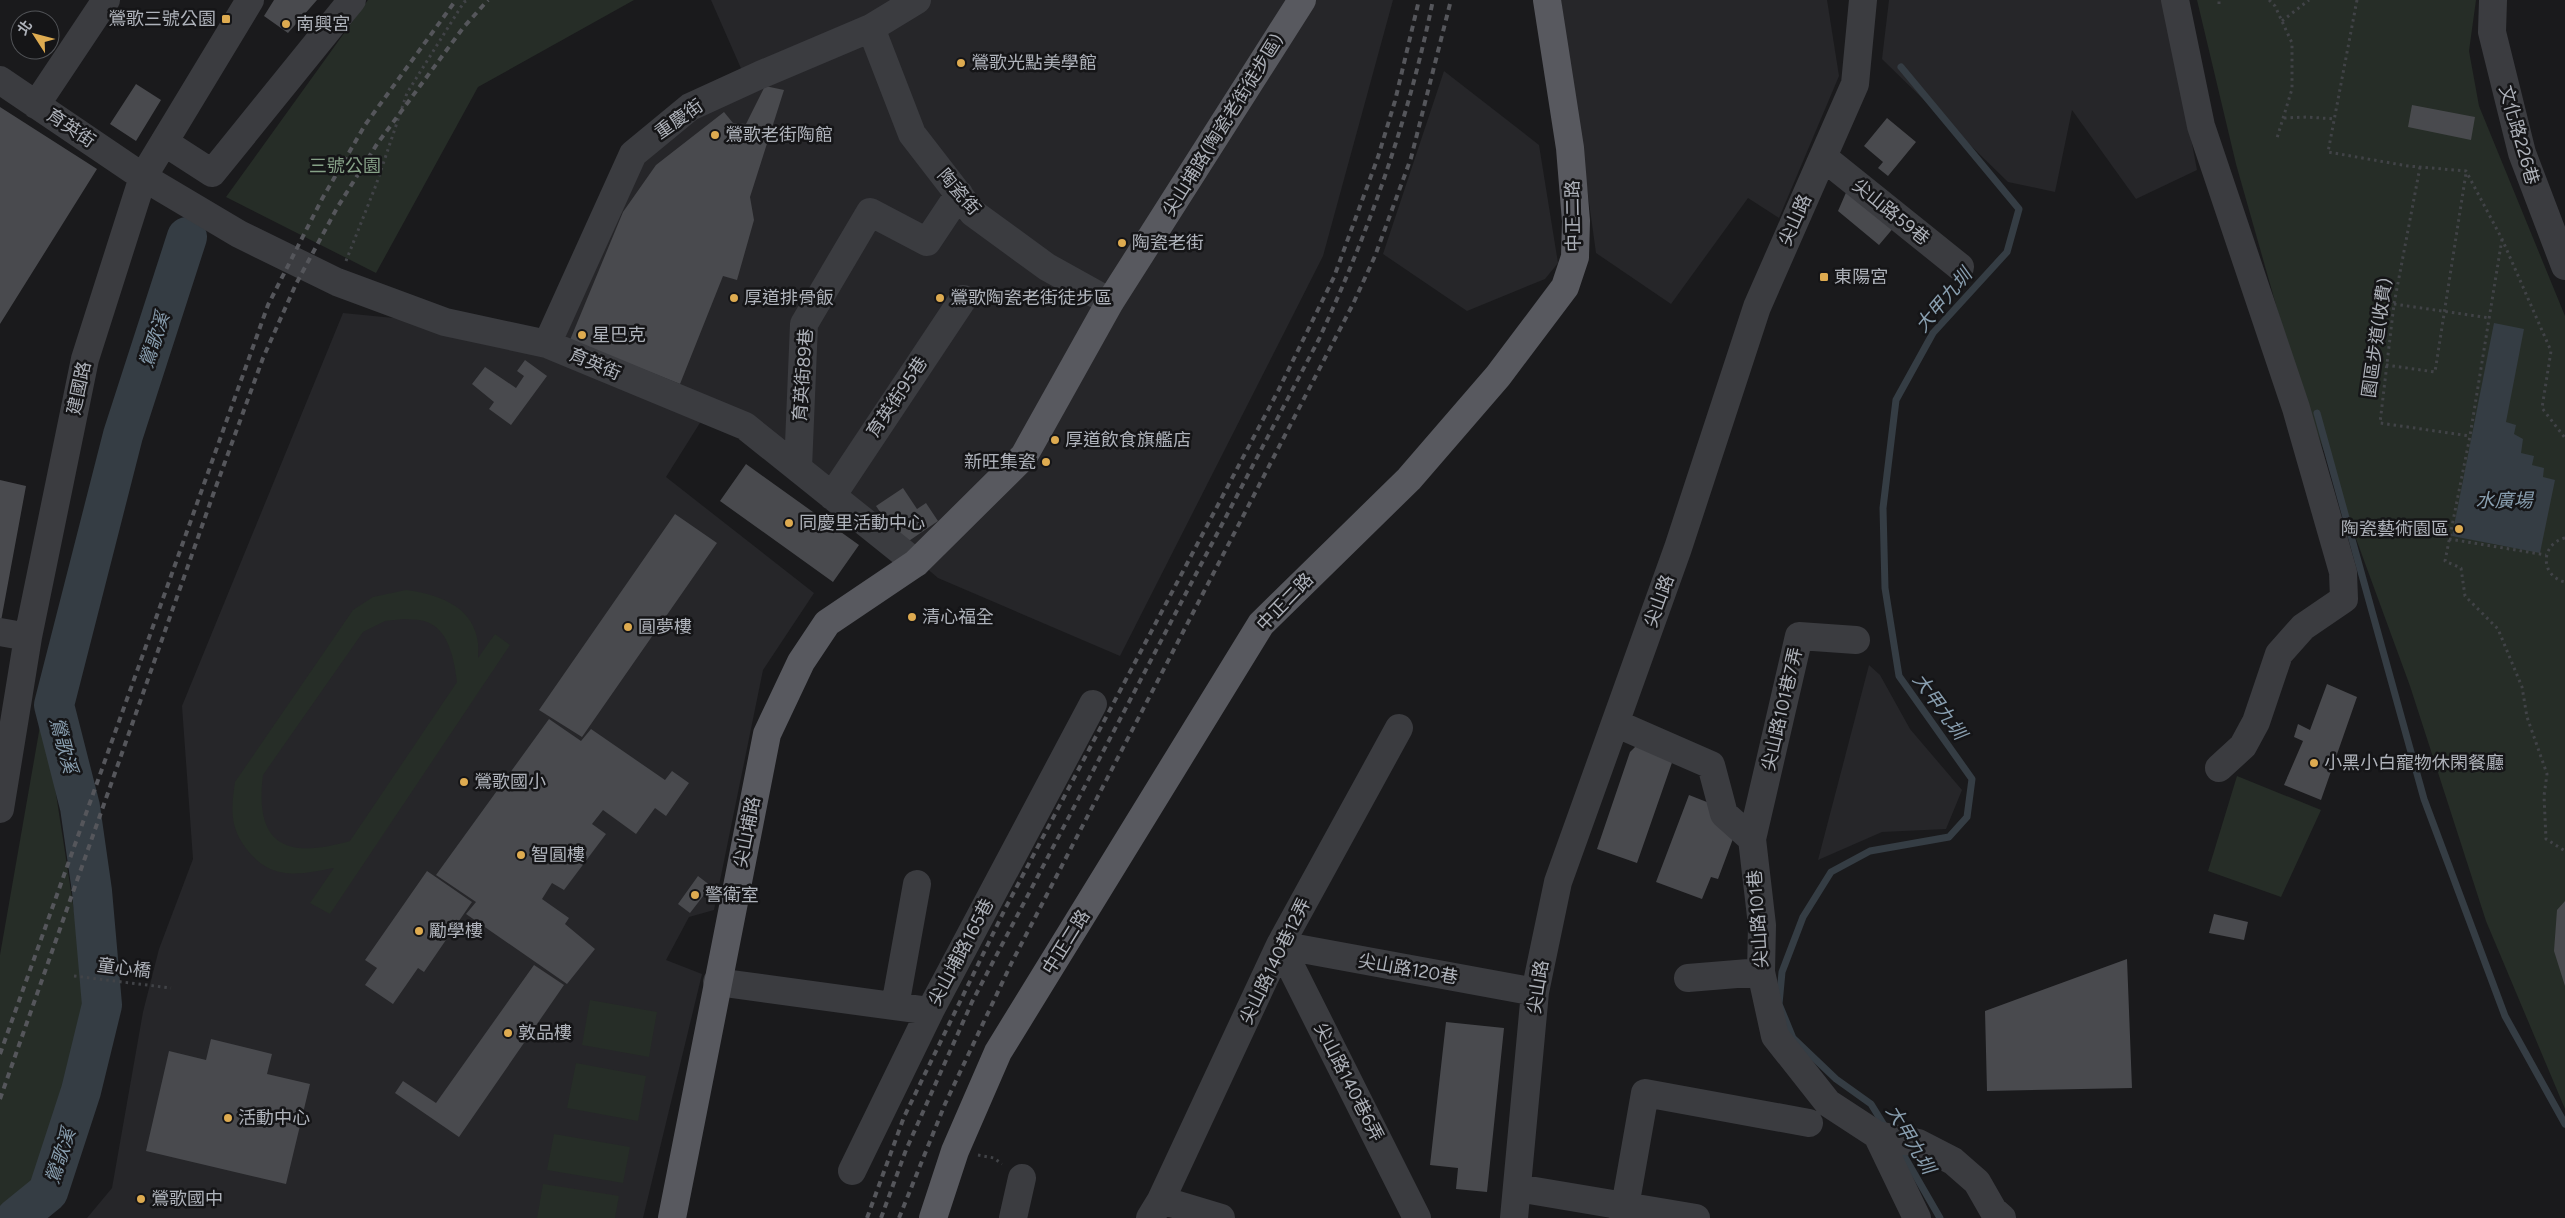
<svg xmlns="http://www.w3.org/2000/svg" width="2565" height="1218" viewBox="0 0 2565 1218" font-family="Figtree,'Noto Sans TC',sans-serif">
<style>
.built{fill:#262629}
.green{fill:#262d27;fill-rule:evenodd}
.water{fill:#353d44}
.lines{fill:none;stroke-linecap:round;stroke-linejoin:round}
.stream{stroke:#353d44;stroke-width:7}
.river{stroke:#353d44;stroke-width:40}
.building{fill:#494a4e}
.path{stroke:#414347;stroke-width:3;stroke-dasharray:2.5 4;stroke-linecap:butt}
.minor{stroke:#3b3c40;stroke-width:28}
.major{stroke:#58595f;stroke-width:28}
.rail{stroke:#55565b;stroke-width:4;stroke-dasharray:6 5;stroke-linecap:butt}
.poi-dot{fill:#deab50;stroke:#151517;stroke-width:2}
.labels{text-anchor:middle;stroke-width:5;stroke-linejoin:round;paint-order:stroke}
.poi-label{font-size:18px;fill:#aeb2ba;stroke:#151517;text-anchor:start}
.street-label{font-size:18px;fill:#aeb2ba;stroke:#151517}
.park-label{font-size:18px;fill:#87a288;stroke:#151517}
.water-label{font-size:19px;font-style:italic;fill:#899fb0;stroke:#151517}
</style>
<rect width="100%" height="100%" fill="#1a1a1c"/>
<path class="built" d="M711 0H1393L1323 256 1120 656 938 578 751 418 561 340 642 158 747 82Z
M1561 0H1827L1839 76 1779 218 1748 198 1671 304 1596 253Z
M1889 0H2165L2197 170 2136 199 2072 110 2055 192 2008 182 1882 59Z
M1444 71 1539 145 1558 263 1545 279 1467 311 1383 254Z
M343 313 404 319 545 356 703 418 666 477 814 593 763 670 714 910 689 917 666 960 702 974 643 1218H87L112 1188 143 1012 159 949 193 859 182 706Z
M1869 665 1880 675 1910 729 1962 790 1946 829 1882 832 1818 860Z"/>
<path class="green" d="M368 0H634L478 87 376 273 226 197Z
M2197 0H2476L2469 51 2479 106 2565 316V1109L2486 921 2410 686 2295 372 2236 164Z
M406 590C436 594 471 605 477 638 479 645 478 652 478 658L495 634 510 645 330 914 310 903 334 868C317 871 298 876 280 872 259 868 239 845 234 824 231 810 233 796 235 782L353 610 373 597ZM404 619C410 620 418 619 424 621 449 628 454 659 457 682L350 841C287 859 254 846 263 775L363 632 385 621Z
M43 709 90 1015 34 1180 0 1207V955Z
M2237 776 2321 810 2281 897 2208 871Z
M590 1000 657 1012 649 1057 582 1045Z
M576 1063 646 1076 638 1121 567 1108Z
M554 1134 630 1147 623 1183 547 1170Z
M543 1184 619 1196 615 1218H537Z"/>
<path class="water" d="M2494 323 2524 329 2506 422 2516 425 2514 434 2523 439 2521 453 2534 456 2532 465 2544 468 2543 477 2555 480 2540 553 2452 536Z"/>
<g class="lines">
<path class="stream" d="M2317 413 2424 799 2505 1016 2565 1124
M1887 1130 1871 1104 1836 1079 1793 1038 1779 1004 1782 972 1803 917 1831 872 1870 851 1949 837 1967 817 1972 779 1899 676 1885 588 1883 508 1896 400 1933 333 2007 252 2019 209 1901 67
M1899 1147 1940 1218"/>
<path class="river" d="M16 1218 48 1192 81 1091 102 1005 92 891 80 807 54 705 123 435 187 237"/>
</g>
<path class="building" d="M274 0H317L288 33 264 16Z
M136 84 161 100 136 141 110 124Z
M765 86 784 90 750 197 754 220 737 280 723 276 680 384 570 340 623 212 656 165 724 112 733 123 746 124Z
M2412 105 2475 117 2471 140 2408 127Z
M0 107 97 169 0 324Z
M1887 118 1916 142 1888 176 1878 168 1883 162 1864 146Z
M1848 188 1895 226 1879 245 1838 211Z
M525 360 547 376 511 425 489 409 494 402 472 384 485 367 516 388 524 376 517 371Z
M746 464 859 545 833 582 720 501Z
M0 480 26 486 1 621H0Z
M903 488 917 509 926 503 938 521 903 545 876 506Z
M675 514 717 543 582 737 539 710Z
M2327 684 2357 697 2321 800 2284 785 2303 741 2294 737 2298 724 2310 730Z
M549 719 581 741 591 729 665 780 672 771 689 783 666 816 655 808 636 834 603 810 592 824 606 834 564 890 552 883 542 899 569 918 565 924 595 949 567 984 466 914 476 902 436 875Z
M1636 746 1675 754 1637 863 1597 849 1630 752Z
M1689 795 1722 808 1737 828 1718 879 1711 877 1702 899 1656 882Z
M427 871 472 902 424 972 418 968 393 1004 365 985 377 968 365 960Z
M698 876 711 886 690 913 678 904Z
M2565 901V986L2554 951 2557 910Z
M2214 914 2248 922 2244 940 2209 933Z
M2127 959 2132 1088 1987 1091 1985 1011Z
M534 965 564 985 459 1137 395 1093 403 1081 436 1103Z
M1446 1022 1504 1028 1487 1192 1456 1189 1458 1168 1430 1165Z
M211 1039 272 1054 267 1074 310 1084 286 1184 146 1151 169 1051 206 1060Z"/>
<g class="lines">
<path class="path" d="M2269 0 2275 6 2292 43V89L2277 138
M2357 0 2328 152 2408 166 2466 171 2502 239 2551 351 2542 408 2565 438
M2219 4V0
M2282 21 2309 0
M2284 118 2307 117 2335 119
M2420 167 2394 304 2380 423 2470 436
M2502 239 2470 436 2445 561 2461 568 2465 596 2498 629 2522 687 2527 717 2547 774 2544 796 2546 839 2565 851
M346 261 376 185 407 93 464 2 469 0
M2394 304 2490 318
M2386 365 2435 372 2466 173
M2565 538C2540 544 2540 576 2565 582
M2449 539 2546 555
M74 976 171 988
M978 1155 994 1158 1002 1164"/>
<path class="minor" d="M2175 0 2201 126 2296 408 2343 572 2344 599 2303 627 2279 654 2256 722 2243 746 2219 768
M2493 0 2492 32 2522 153 2565 266
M871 28 912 134 973 213 1047 267 1110 302
M0 80 143 177 239 234 337 282 445 322 547 344 745 426 916 563
M36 105 106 0
M164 142 212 173 352 0
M1823 157 1960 267
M547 344 633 154 690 107 760 75 871 28 917 0
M798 468 804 324 870 212 927 242 959 194
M832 496 963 299
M0 632 28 637
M1615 723 1711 765 1724 814 1752 839 1762 925 1761 972 1775 1036 1828 1103 1877 1135 1918 1143 1953 1161 1977 1182 1993 1210 2002 1218
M0 809 28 637 85 359 143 177 250 0
M1752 839 1799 636 1856 640
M1280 945 1417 1218
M1280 945 1535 992
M1688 978 1761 972
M717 982 930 1011 1093 704
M895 1006 917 884
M1877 1135 1917 1218
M852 1171 930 1011
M1517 1188 1696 1218
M1161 1200 1221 1218
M1013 1218 1022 1178
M1150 1218 1161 1200 1280 945 1399 728
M1514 1218 1535 992 1558 882 1678 548 1757 307 1855 84 1863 0
M1623 1218 1645 1093 1809 1123"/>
<path class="major" d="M672 1218 767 734 801 662 827 623 916 563 1024 456 1110 302 1302 0
M933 1218 955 1151 998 1052 1261 624 1409 479 1498 376 1565 287 1575 257 1576 221 1570 148 1547 0"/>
<path class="rail" d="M0 1054 268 305 322 199 365 125 456 0
M0 1099 214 492 263 358 296 284 337 208 377 144 463 28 488 0
M867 1218 904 1117 1005 909 1278 391 1334 277 1378 157 1395 101 1419 0
M881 1218 906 1150 972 1002 1319 339C1370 229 1409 118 1433 0
M899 1218 945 1104 1012 962 1353 304 1375 256 1411 158 1451 0"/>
</g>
<g class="poi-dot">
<rect x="221" y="14" width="10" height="10" rx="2.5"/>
<circle cx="286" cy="24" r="5"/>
<circle cx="961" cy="63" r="5"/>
<circle cx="715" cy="135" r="5"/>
<circle cx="1122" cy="243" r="5"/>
<rect x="1819" y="272" width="10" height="10" rx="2.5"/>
<circle cx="734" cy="298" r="5"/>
<circle cx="940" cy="298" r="5"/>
<circle cx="582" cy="335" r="5"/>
<circle cx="1055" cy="440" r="5"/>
<circle cx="1046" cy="462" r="5"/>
<circle cx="789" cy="523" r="5"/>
<circle cx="2459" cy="529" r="5"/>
<circle cx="912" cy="617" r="5"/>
<circle cx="628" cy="627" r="5"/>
<circle cx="2314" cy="763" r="5"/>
<circle cx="464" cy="782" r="5"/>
<circle cx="521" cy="855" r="5"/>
<circle cx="695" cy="895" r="5"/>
<circle cx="419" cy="931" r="5"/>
<circle cx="508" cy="1033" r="5"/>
<circle cx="228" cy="1118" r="5"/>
<circle cx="141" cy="1199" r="5"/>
</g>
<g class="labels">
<g class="poi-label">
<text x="216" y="25" text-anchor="end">鶯歌三號公園</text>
<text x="296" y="30">南興宮</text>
<text x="971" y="69">鶯歌光點美學館</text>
<text x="725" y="141">鶯歌老街陶館</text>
<text x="1132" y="249">陶瓷老街</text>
<text x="1834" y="283">東陽宮</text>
<text x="744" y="304">厚道排骨飯</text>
<text x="950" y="304">鶯歌陶瓷老街徒步區</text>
<text x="592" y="341">星巴克</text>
<text x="1065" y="446">厚道飲食旗艦店</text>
<text x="1036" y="468" text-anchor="end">新旺集瓷</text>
<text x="799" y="529">同慶里活動中心</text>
<text x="2449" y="535" text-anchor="end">陶瓷藝術園區</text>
<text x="922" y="623">清心福全</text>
<text x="638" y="633">圓夢樓</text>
<text x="2324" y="769">小黑小白寵物休閑餐廳</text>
<text x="474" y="788">鶯歌國小</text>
<text x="531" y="861">智圓樓</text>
<text x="705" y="901">警衛室</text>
<text x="429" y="937">勵學樓</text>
<text x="518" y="1039">敦品樓</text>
<text x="238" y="1124">活動中心</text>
<text x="151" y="1205">鶯歌國中</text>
</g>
<g class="street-label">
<text transform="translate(679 119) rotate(-35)" y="6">重慶街</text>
<text transform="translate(1223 125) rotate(-58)" y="6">尖山埔路(陶瓷老街徒步區)</text>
<text transform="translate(71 128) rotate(34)" y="6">育英街</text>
<text transform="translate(2519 135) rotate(74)" y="6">文化路226巷</text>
<text transform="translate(959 192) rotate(49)" y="6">陶瓷街</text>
<text transform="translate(1891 212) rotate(39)" y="6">尖山路59巷</text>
<text transform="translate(1573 216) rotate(-91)" y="6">中正二路</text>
<text transform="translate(1795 220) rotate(-66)" y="6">尖山路</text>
<text transform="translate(2377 338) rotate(-82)" y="6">園區步道(收費)</text>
<text transform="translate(595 364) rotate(23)" y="6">育英街</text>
<text transform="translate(803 375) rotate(-86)" y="6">育英街89巷</text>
<text transform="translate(79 388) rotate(-78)" y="6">建國路</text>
<text transform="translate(897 397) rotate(-56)" y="6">育英街95巷</text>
<text transform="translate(1659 601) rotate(-70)" y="6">尖山路</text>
<text transform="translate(1285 602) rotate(-46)" y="6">中正二路</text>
<text transform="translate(1782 709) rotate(-77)" y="6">尖山路101巷7弄</text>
<text transform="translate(747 832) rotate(-79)" y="6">尖山埔路</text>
<text transform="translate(1758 919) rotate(-94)" y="6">尖山路101巷</text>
<text transform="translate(1066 942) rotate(-58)" y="6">中正二路</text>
<text transform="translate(961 952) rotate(-62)" y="6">尖山埔路165巷</text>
<text transform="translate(1275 961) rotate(-64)" y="6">尖山路140巷12弄</text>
<text transform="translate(124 968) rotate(7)" y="6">童心橋</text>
<text transform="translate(1408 969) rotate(10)" y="6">尖山路120巷</text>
<text transform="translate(1538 987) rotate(-81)" y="6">尖山路</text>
<text transform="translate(1349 1082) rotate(63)" y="6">尖山路140巷6弄</text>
</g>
<g class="park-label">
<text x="345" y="172">三號公園</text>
</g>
<g class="water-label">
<text transform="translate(1943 300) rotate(-50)" y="7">大甲九圳</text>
<text transform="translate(154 340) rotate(-72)" y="7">鶯歌溪</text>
<text x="2504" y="507">水廣場</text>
<text transform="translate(1940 706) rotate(54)" y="7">大甲九圳</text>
<text transform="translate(64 745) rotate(75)" y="7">鶯歌溪</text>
<text transform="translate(1911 1139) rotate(59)" y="7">大甲九圳</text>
<text transform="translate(60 1156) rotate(-72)" y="7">鶯歌溪</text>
</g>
</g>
<g transform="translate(35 35) rotate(306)"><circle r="24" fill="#151517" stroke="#525458"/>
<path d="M0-4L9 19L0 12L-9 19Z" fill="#deab50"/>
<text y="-8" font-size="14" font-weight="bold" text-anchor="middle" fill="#aeb2ba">北</text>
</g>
</svg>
